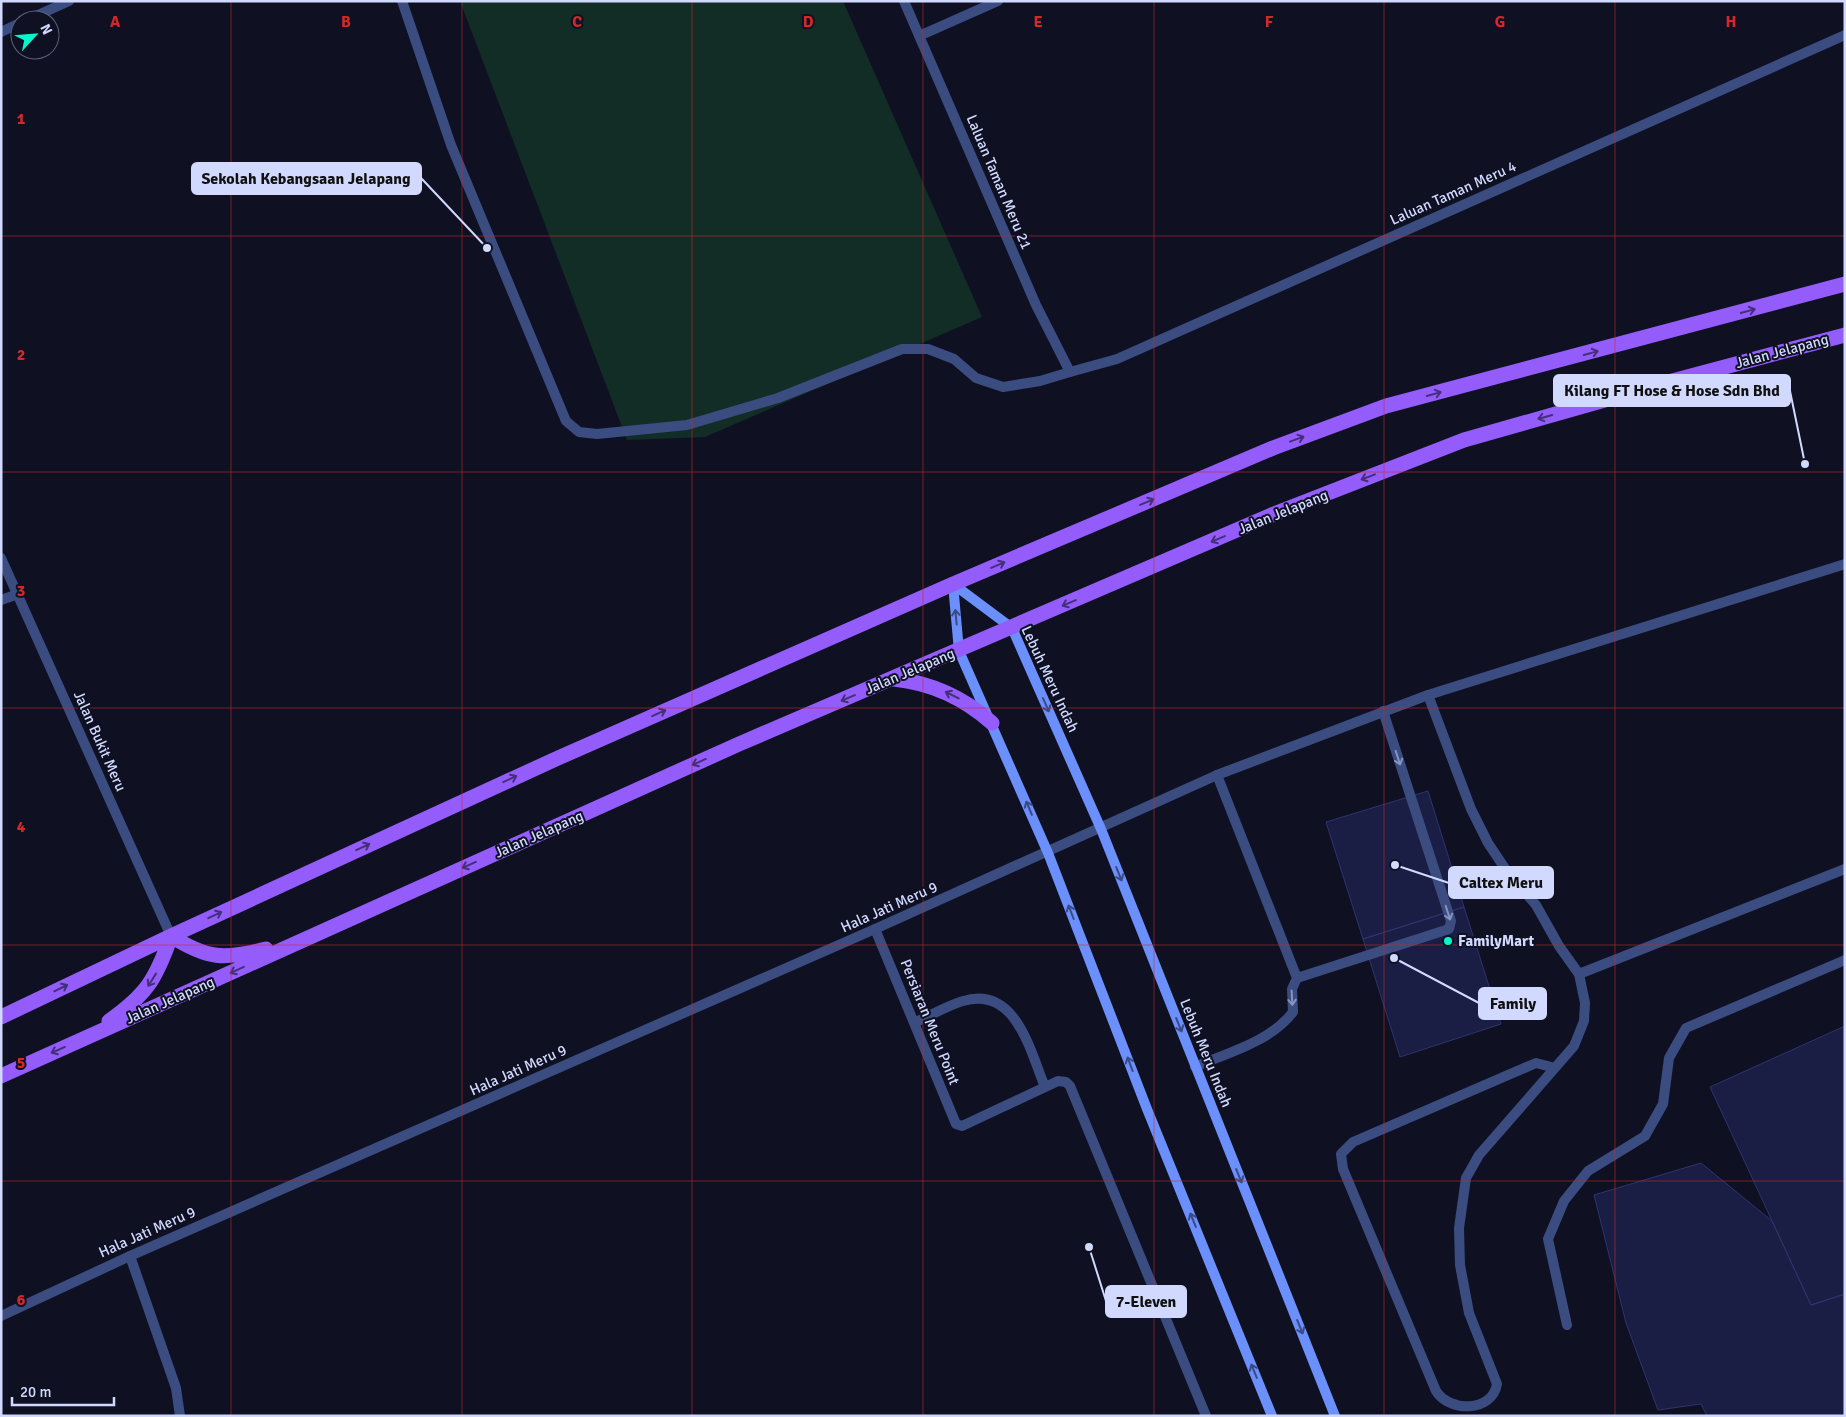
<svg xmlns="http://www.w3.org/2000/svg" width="1846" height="1417" viewBox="0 0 1846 1417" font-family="Signika,sans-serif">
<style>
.green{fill:#122d25}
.building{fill:#1b1e44;stroke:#2e336f}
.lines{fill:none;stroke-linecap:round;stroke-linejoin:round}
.service{stroke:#3b4c81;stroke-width:10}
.minor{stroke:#3b4c81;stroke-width:10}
.tertiary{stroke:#3b4c81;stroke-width:10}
.secondary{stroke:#6c90fb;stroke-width:10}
.primary{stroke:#935cfb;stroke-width:15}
.oneway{stroke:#442f79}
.oneway2{stroke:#394a84}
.oneway3{stroke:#8692c0}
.grid{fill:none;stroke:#d62828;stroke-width:1;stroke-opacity:0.55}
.poi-dot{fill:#06f6cb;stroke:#0f1123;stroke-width:2}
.labels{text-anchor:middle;stroke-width:4;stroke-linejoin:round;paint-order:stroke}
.street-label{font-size:15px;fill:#d2d9fe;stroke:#0f1123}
.poi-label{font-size:15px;font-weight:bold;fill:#d2d9fe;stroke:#0f1123;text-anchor:start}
.grid-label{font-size:16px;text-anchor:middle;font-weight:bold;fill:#d62828;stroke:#0f1123;stroke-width:4;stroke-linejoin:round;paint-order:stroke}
.leader{fill:none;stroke:#d2d9fe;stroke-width:2}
.callout-dot{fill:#d2d9fe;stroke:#0f1123;stroke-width:2}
.callout{fill:#d2d9fe;stroke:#d2d9fe;stroke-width:2}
.callout-label{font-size:16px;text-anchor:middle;font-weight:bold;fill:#111}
</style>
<rect width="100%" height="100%" fill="#0f1123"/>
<path class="green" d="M460 1H843L982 317 705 437 627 440Z"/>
<path class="building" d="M1428 791 1464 907 1363 939 1326 822Z
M1464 907 1501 1024 1400 1057 1363 939Z
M1845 1026V1294L1811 1305 1710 1087Z
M1701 1163 1772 1221 1811 1305 1845 1294V1416H1707L1701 1404 1658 1410 1626 1323 1594 1195Z"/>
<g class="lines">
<path class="service" d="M402 1 451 145 566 421 579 432 597 434 687 425 778 398 902 349H928L954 359 976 378 1003 387 1040 381 1070 372
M1 600 18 594
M1428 695 1471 809 1488 843 1506 870 1536 905 1559 946 1579 974
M1217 775 1297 978
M875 929 956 1124 962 1126 1058 1081 1066 1082 1070 1086 1206 1416
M914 1023C930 1016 946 1006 963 1001 1016 985 1030 1051 1045 1087
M1195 1067C1229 1052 1270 1042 1293 1012L1292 989 1297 978 1449 929 1451 921 1383 711
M1555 1068 1536 1063 1353 1142 1341 1154 1343 1169 1436 1391C1449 1412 1492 1413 1497 1384L1469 1313 1460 1265 1459 1228 1466 1178 1479 1155 1574 1046 1584 1021 1585 1003 1579 974 1845 869
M130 1256 176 1388 180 1416
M1567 1325 1548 1239 1564 1201 1588 1171 1645 1136 1663 1104 1669 1058 1686 1028 1845 960"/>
<path class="minor" d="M904 1 1036 305 1070 372 1117 359 1845 35
M27 20 69 1
M1 32 20 23
M919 36 998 1
M1 1316 130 1256 875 929 1217 775 1428 695 1845 564"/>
<path class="tertiary" d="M1 558 171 936"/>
<path class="secondary" d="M953 584 1012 628 1101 829 1335 1416
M953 584 959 651 1048 853 1147 1109 1272 1416"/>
<path class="primary" d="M894 679C932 683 963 697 992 723
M171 936C207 959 224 960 266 949
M1 1017 171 936 558 758 953 584 1273 448 1386 406 1845 284
M109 1021C147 994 156 979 171 936
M1 1076 739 744 1274 514 1464 440 1661 384 1845 335"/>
</g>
<defs><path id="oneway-shaft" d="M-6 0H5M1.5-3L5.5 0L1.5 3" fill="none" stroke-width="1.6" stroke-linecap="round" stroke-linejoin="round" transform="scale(1.25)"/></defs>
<g class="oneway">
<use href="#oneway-shaft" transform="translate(1748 311) rotate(-15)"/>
<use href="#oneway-shaft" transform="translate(1591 353) rotate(-15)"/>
<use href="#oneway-shaft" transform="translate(1434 394) rotate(-15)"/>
<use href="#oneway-shaft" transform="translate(1545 417) rotate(164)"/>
<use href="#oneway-shaft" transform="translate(1297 439) rotate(-20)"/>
<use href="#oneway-shaft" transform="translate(1368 477) rotate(159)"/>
<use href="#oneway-shaft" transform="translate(1147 502) rotate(-23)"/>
<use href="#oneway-shaft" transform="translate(1218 539) rotate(157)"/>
<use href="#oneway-shaft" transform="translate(998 565) rotate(-23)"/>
<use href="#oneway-shaft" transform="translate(1069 603) rotate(157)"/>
<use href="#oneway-shaft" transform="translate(952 695) rotate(-154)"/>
<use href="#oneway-shaft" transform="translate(848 698) rotate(157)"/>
<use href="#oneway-shaft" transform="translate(659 713) rotate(-24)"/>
<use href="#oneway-shaft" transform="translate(699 762) rotate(156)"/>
<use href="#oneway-shaft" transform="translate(510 779) rotate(-25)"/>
<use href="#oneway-shaft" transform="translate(363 847) rotate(-25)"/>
<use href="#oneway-shaft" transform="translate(469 865) rotate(156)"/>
<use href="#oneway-shaft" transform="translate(215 915) rotate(-25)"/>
<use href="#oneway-shaft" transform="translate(237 970) rotate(155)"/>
<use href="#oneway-shaft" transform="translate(152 980) rotate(122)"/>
<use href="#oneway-shaft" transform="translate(61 988) rotate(-26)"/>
<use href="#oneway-shaft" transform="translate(58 1050) rotate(156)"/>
</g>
<g class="oneway2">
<use href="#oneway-shaft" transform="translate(956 617) rotate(-95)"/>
<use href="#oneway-shaft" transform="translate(1046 705) rotate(66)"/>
<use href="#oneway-shaft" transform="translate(1029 808) rotate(-113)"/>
<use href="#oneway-shaft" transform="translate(1119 874) rotate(68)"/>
<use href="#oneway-shaft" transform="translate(1071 912) rotate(-111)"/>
<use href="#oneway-shaft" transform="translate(1179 1025) rotate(68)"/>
<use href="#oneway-shaft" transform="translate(1130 1064) rotate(-111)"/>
<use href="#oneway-shaft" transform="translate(1239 1176) rotate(68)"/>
<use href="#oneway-shaft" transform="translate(1193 1220) rotate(-112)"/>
<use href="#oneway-shaft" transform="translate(1300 1327) rotate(68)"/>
<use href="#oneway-shaft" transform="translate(1254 1371) rotate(-112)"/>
</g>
<g class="oneway3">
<use href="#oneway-shaft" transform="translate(1398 758) rotate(72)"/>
<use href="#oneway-shaft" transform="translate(1448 913) rotate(72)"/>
<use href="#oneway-shaft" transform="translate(1292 998) rotate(87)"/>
</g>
<path class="grid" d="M231 1V1416M462 1V1416M692 1V1416M923 1V1416M1154 1V1416M1384 1V1416M1615 1V1416M1 236H1845M1 472H1845M1 708H1845M1 945H1845M1 1181H1845"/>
<circle class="poi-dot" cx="1448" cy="941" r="5"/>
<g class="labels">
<g class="street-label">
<text transform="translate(999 182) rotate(67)" y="5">Laluan Taman Meru 21</text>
<text transform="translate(1453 193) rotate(-24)" y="5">Laluan Taman Meru 4</text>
<text transform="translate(1782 351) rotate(-15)" y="5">Jalan Jelapang</text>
<text transform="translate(1283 512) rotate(-22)" y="5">Jalan Jelapang</text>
<text transform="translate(910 671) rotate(-23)" y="5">Jalan Jelapang</text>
<text transform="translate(1050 679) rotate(65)" y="5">Lebuh Meru Indah</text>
<text transform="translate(100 741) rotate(66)" y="5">Jalan Bukit Meru</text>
<text transform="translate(539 834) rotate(-24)" y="5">Jalan Jelapang</text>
<text transform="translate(889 907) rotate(-24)" y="5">Hala Jati Meru 9</text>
<text transform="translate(170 1000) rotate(-24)" y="5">Jalan Jelapang</text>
<text transform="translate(930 1022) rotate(68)" y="5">Persiaran Meru Point</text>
<text transform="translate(1206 1053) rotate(68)" y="5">Lebuh Meru Indah</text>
<text transform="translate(518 1070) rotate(-24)" y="5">Hala Jati Meru 9</text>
<text transform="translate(147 1232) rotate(-24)" y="5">Hala Jati Meru 9</text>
</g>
<g class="poi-label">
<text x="1458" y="946">FamilyMart</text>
</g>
</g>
<g class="grid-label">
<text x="115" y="27">A</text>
<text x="346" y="27">B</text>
<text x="577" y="27">C</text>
<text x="808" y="27">D</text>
<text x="1038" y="27">E</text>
<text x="1269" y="27">F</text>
<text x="1500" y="27">G</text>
<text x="1731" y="27">H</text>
<text x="21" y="124">1</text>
<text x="21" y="360">2</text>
<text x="21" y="596">3</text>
<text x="21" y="832">4</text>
<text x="21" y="1068">5</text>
<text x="21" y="1305">6</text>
</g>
<path class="leader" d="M487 248L421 178M1805 464L1790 391M1395 865L1449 883M1394 958L1479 1003M1089 1247L1106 1301"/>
<g class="callout-dot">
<circle cx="487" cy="248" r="5"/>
<circle cx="1805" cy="464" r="5"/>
<circle cx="1395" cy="865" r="5"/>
<circle cx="1394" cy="958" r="5"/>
<circle cx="1089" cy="1247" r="5"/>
</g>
<g class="callout">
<rect x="192" y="163" width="229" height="31" rx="5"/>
<rect x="1554" y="375" width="236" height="31" rx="5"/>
<rect x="1449" y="867" width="104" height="31" rx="5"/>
<rect x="1479" y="988" width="67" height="31" rx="5"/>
<rect x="1106" y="1286" width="80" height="31" rx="5"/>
</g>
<g class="callout-label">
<text x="306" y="184">Sekolah Kebangsaan Jelapang</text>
<text x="1672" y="396">Kilang FT Hose &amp; Hose Sdn Bhd</text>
<text x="1501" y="888">Caltex Meru</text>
<text x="1513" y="1009">Family</text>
<text x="1146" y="1307">7-Eleven</text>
</g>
<rect width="1846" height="1417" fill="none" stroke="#d2d9fe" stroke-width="5"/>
<g transform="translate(35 35) rotate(64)"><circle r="24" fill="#0f1123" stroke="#5d617b"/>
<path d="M0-4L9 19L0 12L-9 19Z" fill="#06f6cb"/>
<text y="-8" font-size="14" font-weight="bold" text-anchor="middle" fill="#d2d9fe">N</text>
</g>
<path d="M12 1397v8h102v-8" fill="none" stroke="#d2d9fe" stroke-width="2.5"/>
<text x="20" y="1397" font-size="15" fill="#d2d9fe" stroke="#0f1123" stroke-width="4" paint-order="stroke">20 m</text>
</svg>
